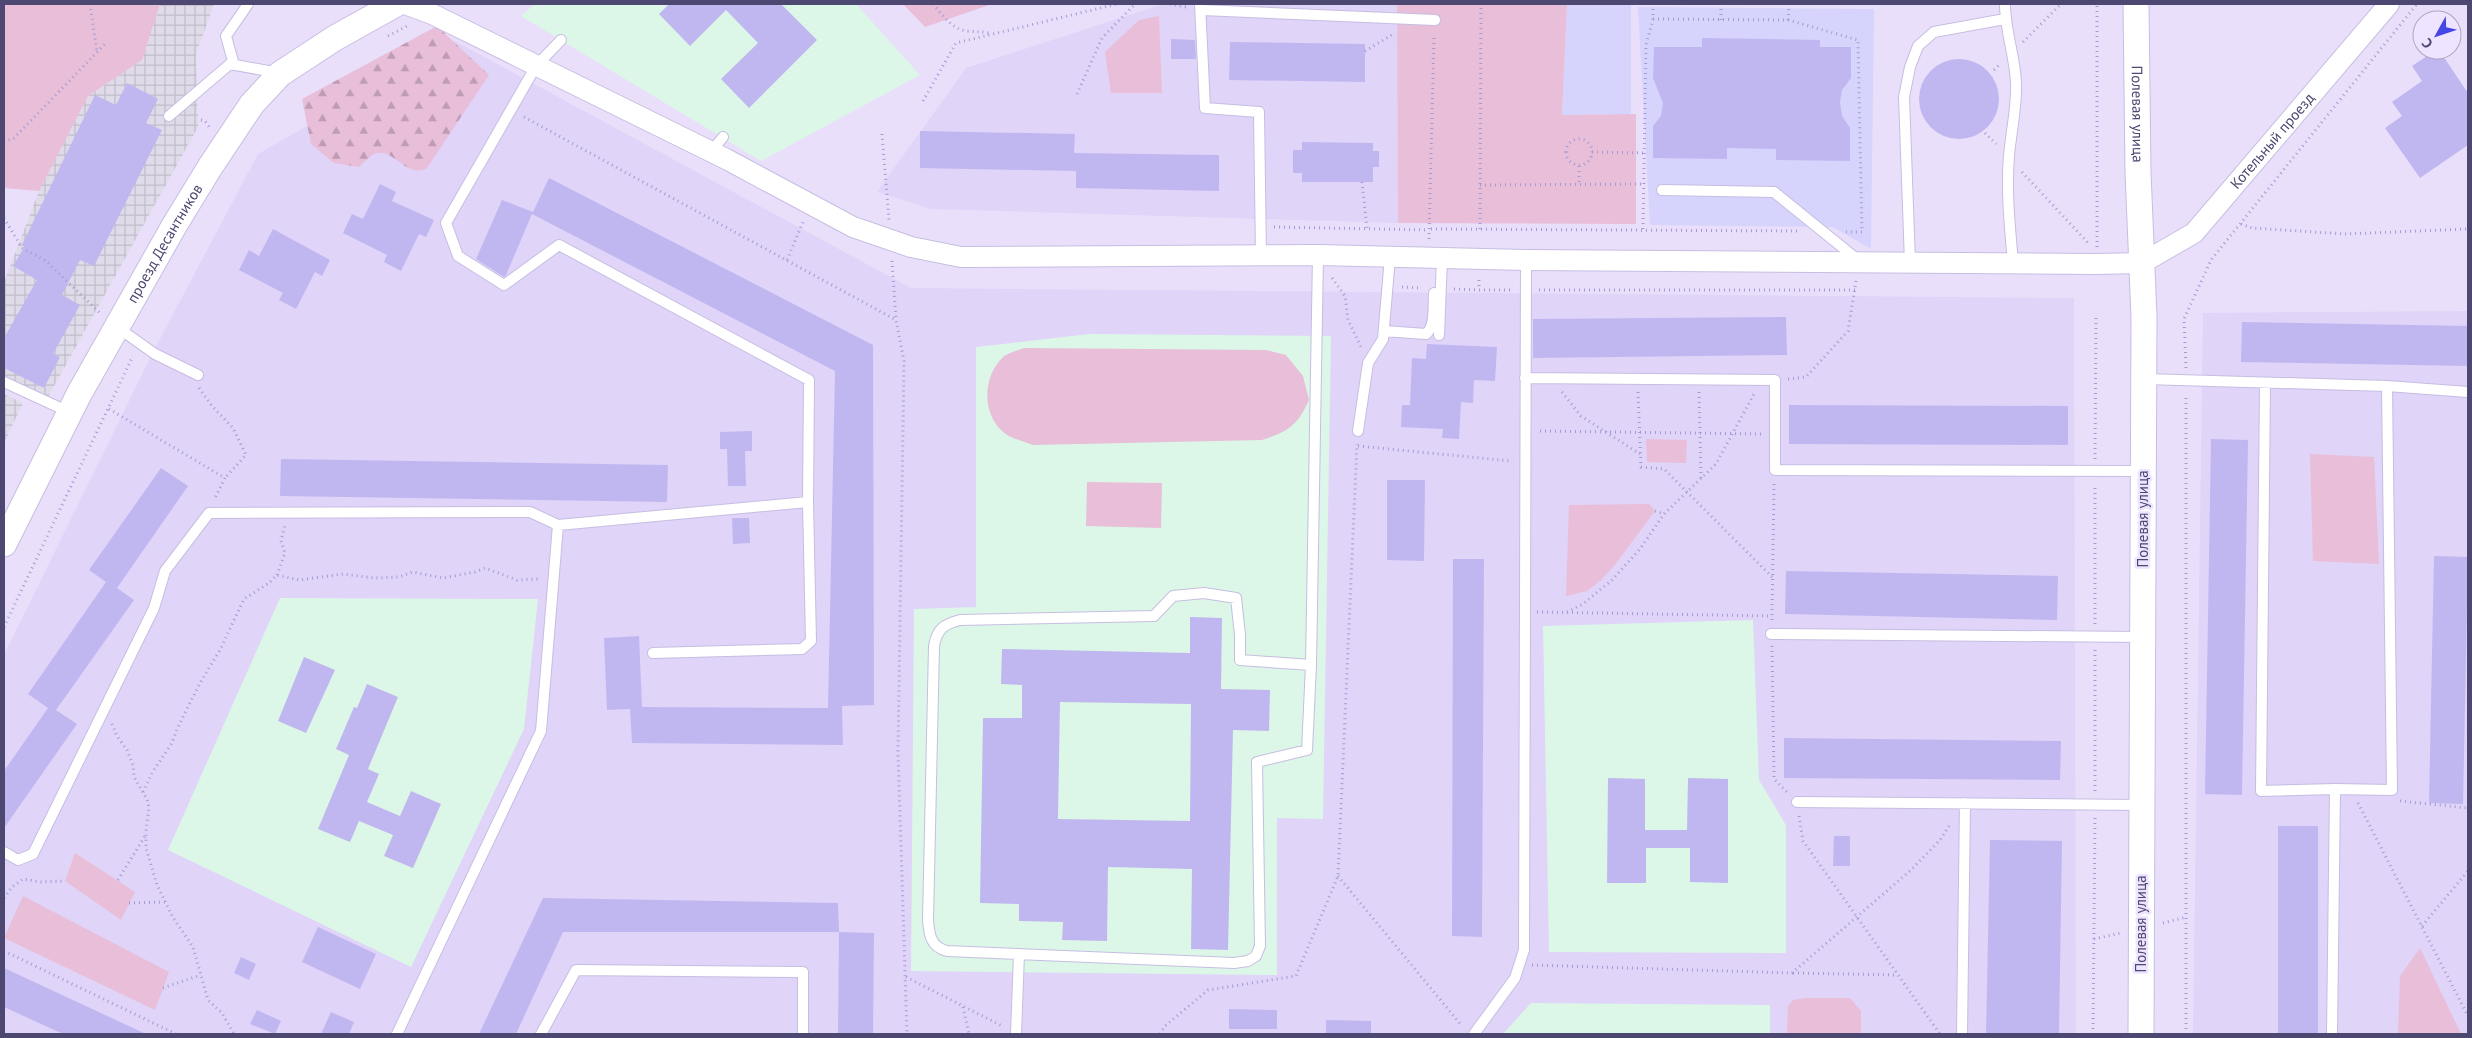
<svg xmlns="http://www.w3.org/2000/svg" width="2472" height="1038" viewBox="0 0 2472 1038" font-family="'PT Sans',sans-serif">
<style>
.residential{fill:#e0d4f8}
.commercial{fill:#d6d3fc}
.industrial{fill:url(#industrial-grid)}
.education{fill:#dcf7e7}
.green{fill:#e8bed9}
.forest{fill:url(#forest-firs)}
.building{fill:#c1b7f0;fill-rule:evenodd}
.lines{fill:none;stroke-linecap:round;stroke-linejoin:round}
.service-casing{stroke:#c6bee1;stroke-width:12}
.minor-casing{stroke:#c6bee1;stroke-width:22}
.tertiary-casing{stroke:#c6bee1;stroke-width:27}
.path{stroke:#a49bd4;stroke-width:3;stroke-dasharray:1 4;stroke-linecap:butt}
.service{stroke:#fff;stroke-width:10}
.minor{stroke:#fff;stroke-width:20}
.tertiary{stroke:#fff;stroke-width:25}
.labels{text-anchor:middle;stroke-width:5;stroke-linejoin:round;paint-order:stroke}
.street-label{font-size:15px;fill:#4d4871;stroke:#eee4ff}
</style>
<defs>
<pattern id="industrial-grid" width="8" height="8" patternUnits="userSpaceOnUse" patternTransform="scale(1.25)"><rect width="8" height="8" fill="#dfdbe9"/><path d="M0 4h8M4 0v8" fill="none" stroke="#c1bdcb"/></pattern>
<pattern id="forest-firs" width="22" height="20" patternUnits="userSpaceOnUse" patternTransform="scale(1.25)"><rect width="22" height="20" fill="#e8bed9"/><path d="M5 1l3.5 6h-7zM16 11l3.5 6h-7z" fill="#be9cb4"/></pattern>
</defs>
<rect width="100%" height="100%" fill="#eadffb"/>
<path class="residential" d="M1163 4H1397L1398 223 931 209 877 192 966 68Z
M455 41 911 288 2074 298 2076 1034H4V655L153 352 258 154Z
M2468 311V1034H2193L2203 313Z"/>
<path class="commercial" d="M1567 4 1631 5V114L1562 115Z
M1638 7 1874 9 1871 249 1833 227 1650 225Z"/>
<path class="industrial" d="M160 4H214L196 54 198 127 48 397 4 376V282L39 191 88 96 142 60Z
M4 394 23 403 4 443Z"/>
<path class="education" d="M535 4H856L920 75 761 161 521 16Z
M1089 334 1331 336 1323 819 1277 818V975L911 971 914 609 976 607V347Z
M280 598 538 599 524 729 411 967 168 850Z
M1753 620 1759 780 1786 825V953L1549 952 1543 626Z
M1531 1003 1770 1005V1034H1503Z"/>
<path class="green" d="M4 4H160L142 60 88 96 39 191 4 188Z
M903 4H992L925 27Z
M1397 4H1614L1631 5H1567L1562 115 1636 114V224L1398 223Z
M1159 16 1162 93H1111L1105 52 1139 20Z
M1024 348 1266 350 1286 355 1303 376 1309 400C1297 426 1289 431 1262 440L1033 445C1026 442 1018 440 1011 437 982 422 980 379 1003 357 1008 353 1018 350 1024 348Z
M1646 439 1687 440 1686 463 1647 462Z
M2310 454 2374 457 2379 564 2313 561Z
M1087 482 1162 483 1161 528 1086 526Z
M1649 504 1655 511 1614 566 1601 580 1587 591 1566 596 1569 505Z
M75 853 135 892 121 920 65 881Z
M23 896 169 972 155 1010 4 938Z
M2420 948 2461 1034H2398L2400 976Z
M1805 998H1850L1861 1011V1034H1787L1788 1006 1793 1000Z"/>
<path class="forest" d="M437 26 489 75 427 168C406 180 394 146 374 154 369 157 363 163 359 167L334 163 311 144 302 99Z"/>
<path class="building" d="M669 4H781L817 40 749 108 721 79 758 43 726 10 690 46 659 14Z
M1702 38 1820 40V47H1851V78L1842 90 1840 102 1842 116 1850 128V161L1776 160V149L1727 148V159L1653 158V126L1661 116 1663 103 1653 78 1654 47H1702Z
M1171 39 1195 40 1196 59H1171Z
M1230 42 1365 44V82L1229 80Z
M2436 50H2439L2468 93V145L2420 178 2385 128 2402 116 2392 102 2422 81 2412 66Z
M1919 99a40 40 0 1 1 80 0a40 40 0 1 1-80 0Z
M127 83 158 99 146 123 162 130 94 266 80 260 62 295 80 305 53 354 60 357 44 388 4 368V338L37 280 13 266 25 246 22 245 95 95 116 105Z
M920 131 1075 134 1074 153 1219 155V191L1076 188V171L920 168Z
M1302 142 1373 143V151H1379V167H1373V182H1302V173H1293V150H1302Z
M549 178 873 345 874 705 842 706 843 745 632 743 630 709 607 710 604 638 639 636 642 707 828 708 835 371 532 214 506 275 504 277 476 259 502 200 533 212Z
M380 184 396 192 392 201 434 220 426 237 419 234 401 271 384 262 387 255 343 233 352 214 363 219Z
M273 229 330 260 322 276 315 272 296 309 279 300 283 293 239 270 249 250 259 256Z
M1786 317 1787 355 1533 358V319Z
M2242 322 2468 326V366L2241 362Z
M1427 344 1497 347 1495 381 1474 380 1473 403 1461 402 1459 439 1442 438 1443 429 1401 427 1402 405H1410L1412 358 1426 359Z
M1789 405 2068 406V445L1789 444Z
M752 431V451H745L746 486H728L727 449H720V432Z
M2211 439 2248 440 2242 795 2205 794Z
M281 459 668 465 667 502 280 496Z
M161 468 188 486 117 588 134 600 56 710 77 724 4 828V771L48 708 28 694 106 582 89 570Z
M1387 480H1425L1424 561 1387 560Z
M732 518H749L750 543 733 544Z
M2434 556 2468 557 2463 804 2429 803Z
M1453 559H1484L1482 937 1452 936Z
M1786 571 2058 576 2057 620 1785 614Z
M1190 617 1222 618 1221 689 1270 690 1269 731 1233 730 1228 950 1191 949 1192 869 1108 867 1107 941 1062 940 1063 922 1019 921V904L980 903 983 718H1022V685L1001 684 1002 649 1190 653ZM1060 702 1191 704 1190 821 1058 819Z
M304 657 335 670 306 733 278 721Z
M367 684 398 697 368 769 379 774 367 802 400 816 411 791 441 804 413 868 384 856 393 835 359 821 350 842 318 829 349 755 336 749 354 707 357 708Z
M1784 738 2061 741 2060 780 1784 778Z
M1608 778 1645 779V830H1687L1688 778 1728 779V883L1690 882V848H1646V883H1607Z
M2278 826H2318V1034H2278Z
M1834 836H1850V866H1833Z
M1990 840 2062 841 2059 1034H1986Z
M543 898 838 903 839 932H563L516 1034H479Z
M318 927 376 954 360 989 302 962Z
M839 932 874 933 873 1034H838Z
M241 957 256 964 249 980 234 973Z
M4 968 146 1034H63L4 1007Z
M1229 1009 1277 1010V1029H1229Z
M257 1010 281 1021 275 1034 250 1024Z
M331 1012 354 1022 349 1034H321Z
M1326 1020 1371 1021V1034H1326Z"/>
<g class="lines">
<defs>
<path id="service" d="M1200 4 1205 108 1259 112 1261 257
M2005 4C2005 31 2015 56 2016 83 2017 107 2011 132 2009 156 2006 191 2010 228 2013 263
M1202 10 1435 20
M561 40 536 66 446 223 458 256 504 285 559 245 809 380 808 502 811 641 802 649 653 653
M234 65 226 36 248 4
M169 116 230 64 279 73
M711 152 723 137
M1662 190 1774 192 1858 260
M1910 262 1904 97 1910 67 1918 46 1934 32 2005 19
M117 327 155 354 198 375
M1384 331 1426 334C1436 326 1433 304 1434 293
M1439 335 1442 258
M1525 378 1775 380V470L2143 471
M2145 379 2387 386 2468 392
M4 382 69 412
M2265 383 2261 791 2335 789 2332 1034
M1358 431 1368 363 1383 339 1390 257
M558 525 808 502
M1771 634 2142 637
M1311 665 1240 660V635L1236 598 1204 593 1173 596 1154 616 960 620C944 624 937 629 934 646L928 920C929 935 931 947 947 951L1234 963 1248 961 1256 956 1260 946 1257 762 1307 750 1311 665 1318 255
M2335 789 2392 790 2387 386
M1797 802 2141 805
M4 852 18 860 33 854 154 608 165 571 209 513 530 512 558 525 541 731 397 1034
M541 1034 576 970 803 972V1034
M1016 1034 1019 954
M1474 1034 1515 978 1524 950 1526 260
M1962 1034 1965 803"/>
<g id="minor">
<path id="s1" d="M405 4 432 14 728 160 853 227 911 247 961 257 1318 255 1526 260 2096 264 2142 263 2194 233 2389 4"/>
</g>
<g id="tertiary">
<path id="s2" d="M2136 4 2138 172 2144 317 2141 1034"/>
<path id="s3" d="M4 544 79 394 174 226 210 167 252 104 280 74 335 38 396 4"/>
</g>
</defs>
<use href="#service" class="service-casing"/>
<use href="#minor" class="minor-casing"/>
<use href="#tertiary" class="tertiary-casing"/>
<path class="path" d="M90 4 97 52
M933 4C943 15 951 29 967 31 976 32 983 31 992 34
M1170 4 1186 7
M1653 19 1788 20 1858 40 1862 232H1846
M1721 20V4
M1788 20 1789 4
M388 36 409 25
M2023 42 2061 4
M1365 51 1395 33
M1994 70 2001 63
M1077 94 1102 38 1135 4
M923 101 956 43 1117 4
M524 117 896 320 904 361 898 752 907 1034
M201 120 205 121 210 128
M1985 133 1996 144
M882 134 889 220
M1566 152a13 13 0 1 1 26 0a13 13 0 1 1-26 0Z
M4 142 14 138 107 42
M1592 152 1645 153
M1579 166V185
M2022 172 2090 245
M1362 182 1367 229
M1480 185 1644 184
M4 218 22 248 46 261 101 314
M2241 224 2252 228 2345 234 2468 229
M1274 227 1429 230
M1431 229 1800 231
M1480 229 1481 4
M1643 229 1646 45 1653 19V4
M1429 239 1434 34
M2097 247V4
M787 260 803 222
M892 261 896 319
M1332 278 1345 296 1348 320 1361 347
M1479 280V290H1513
M1402 287 1420 288
M1454 289 1479 290
M1539 290H1855
M2186 368 2184 319 2211 260 2417 4
M1788 379 1806 377 1848 331 1856 281
M199 388 212 406 233 428 246 455 225 478
M1562 392 1581 416 1640 454
M1638 392 1641 467 1664 469 1772 577
M1699 392 1701 478
M109 409 225 478 215 498
M1540 431 1761 434
M1358 446 1511 461
M2095 459 2096 316
M1655 511 1664 514
M277 575 285 553 281 541 285 525
M1537 612 1772 616
M1567 612 1583 604 1612 580 1640 549 1664 514 1716 464 1754 394
M1772 620 1774 484
M2095 624V485
M4 627 133 356
M1772 646 1774 779 1787 792
M112 724 117 736 127 750 133 765 134 777 147 799 149 808 146 831V848L157 885 172 916 193 947 208 1000 222 1013 234 1034
M2095 791V650
M143 792 152 773 172 743 177 729 200 683 220 650 244 599 269 583 277 575 299 580 343 574 374 578 399 577 413 572 443 578 475 572 485 568 517 580 540 579
M2400 801 2468 808
M2358 803 2468 1016
M1799 816 1803 841 1940 1034
M1338 876 1462 1026
M118 880 145 836
M4 898 12 887 23 879 40 882 65 881
M129 903 165 902
M2163 923 2186 917
M2422 926 2468 871
M2094 939 2121 933
M4 951 176 1034
M1532 965 1792 973 1911 870 1940 840 1949 826
M1793 973 1897 975
M906 977 1002 1026
M163 988 201 975
M963 1007 969 1034
M1160 1034 1165 1026 1208 990 1296 976 1338 876 1357 444
M2093 1034 2095 817
M2186 1034V394"/>
<use href="#service" class="service"/>
<use href="#minor" class="minor"/>
<use href="#tertiary" class="tertiary"/>
</g>
<g class="labels">
<g class="street-label">
<text dy="5" stroke="none"><textPath href="#s2" startOffset="110">Полевая улица</textPath></text>
<text dy="5" stroke="none"><textPath href="#s1" startOffset="1975">Котельный проезд</textPath></text>
<text dy="5" stroke="none"><textPath href="#s3" startOffset="341">проезд Десантников</textPath></text>
<text transform="translate(2143 519) rotate(-90)" y="5">Полевая улица</text>
<text transform="translate(2141 924) rotate(-90)" y="5">Полевая улица</text>
</g>
</g>
<rect width="2472" height="1038" fill="none" stroke="#4d4871" stroke-width="10"/>
<g transform="translate(2437 35) rotate(230)"><circle r="24" fill="#eee4ff" stroke="#aea6c6"/>
<path d="M0-4L9 19L0 12L-9 19Z" fill="#4546e4"/>
<text y="-8" font-size="14" font-weight="bold" text-anchor="middle" fill="#4d4871">С</text>
</g>
</svg>
